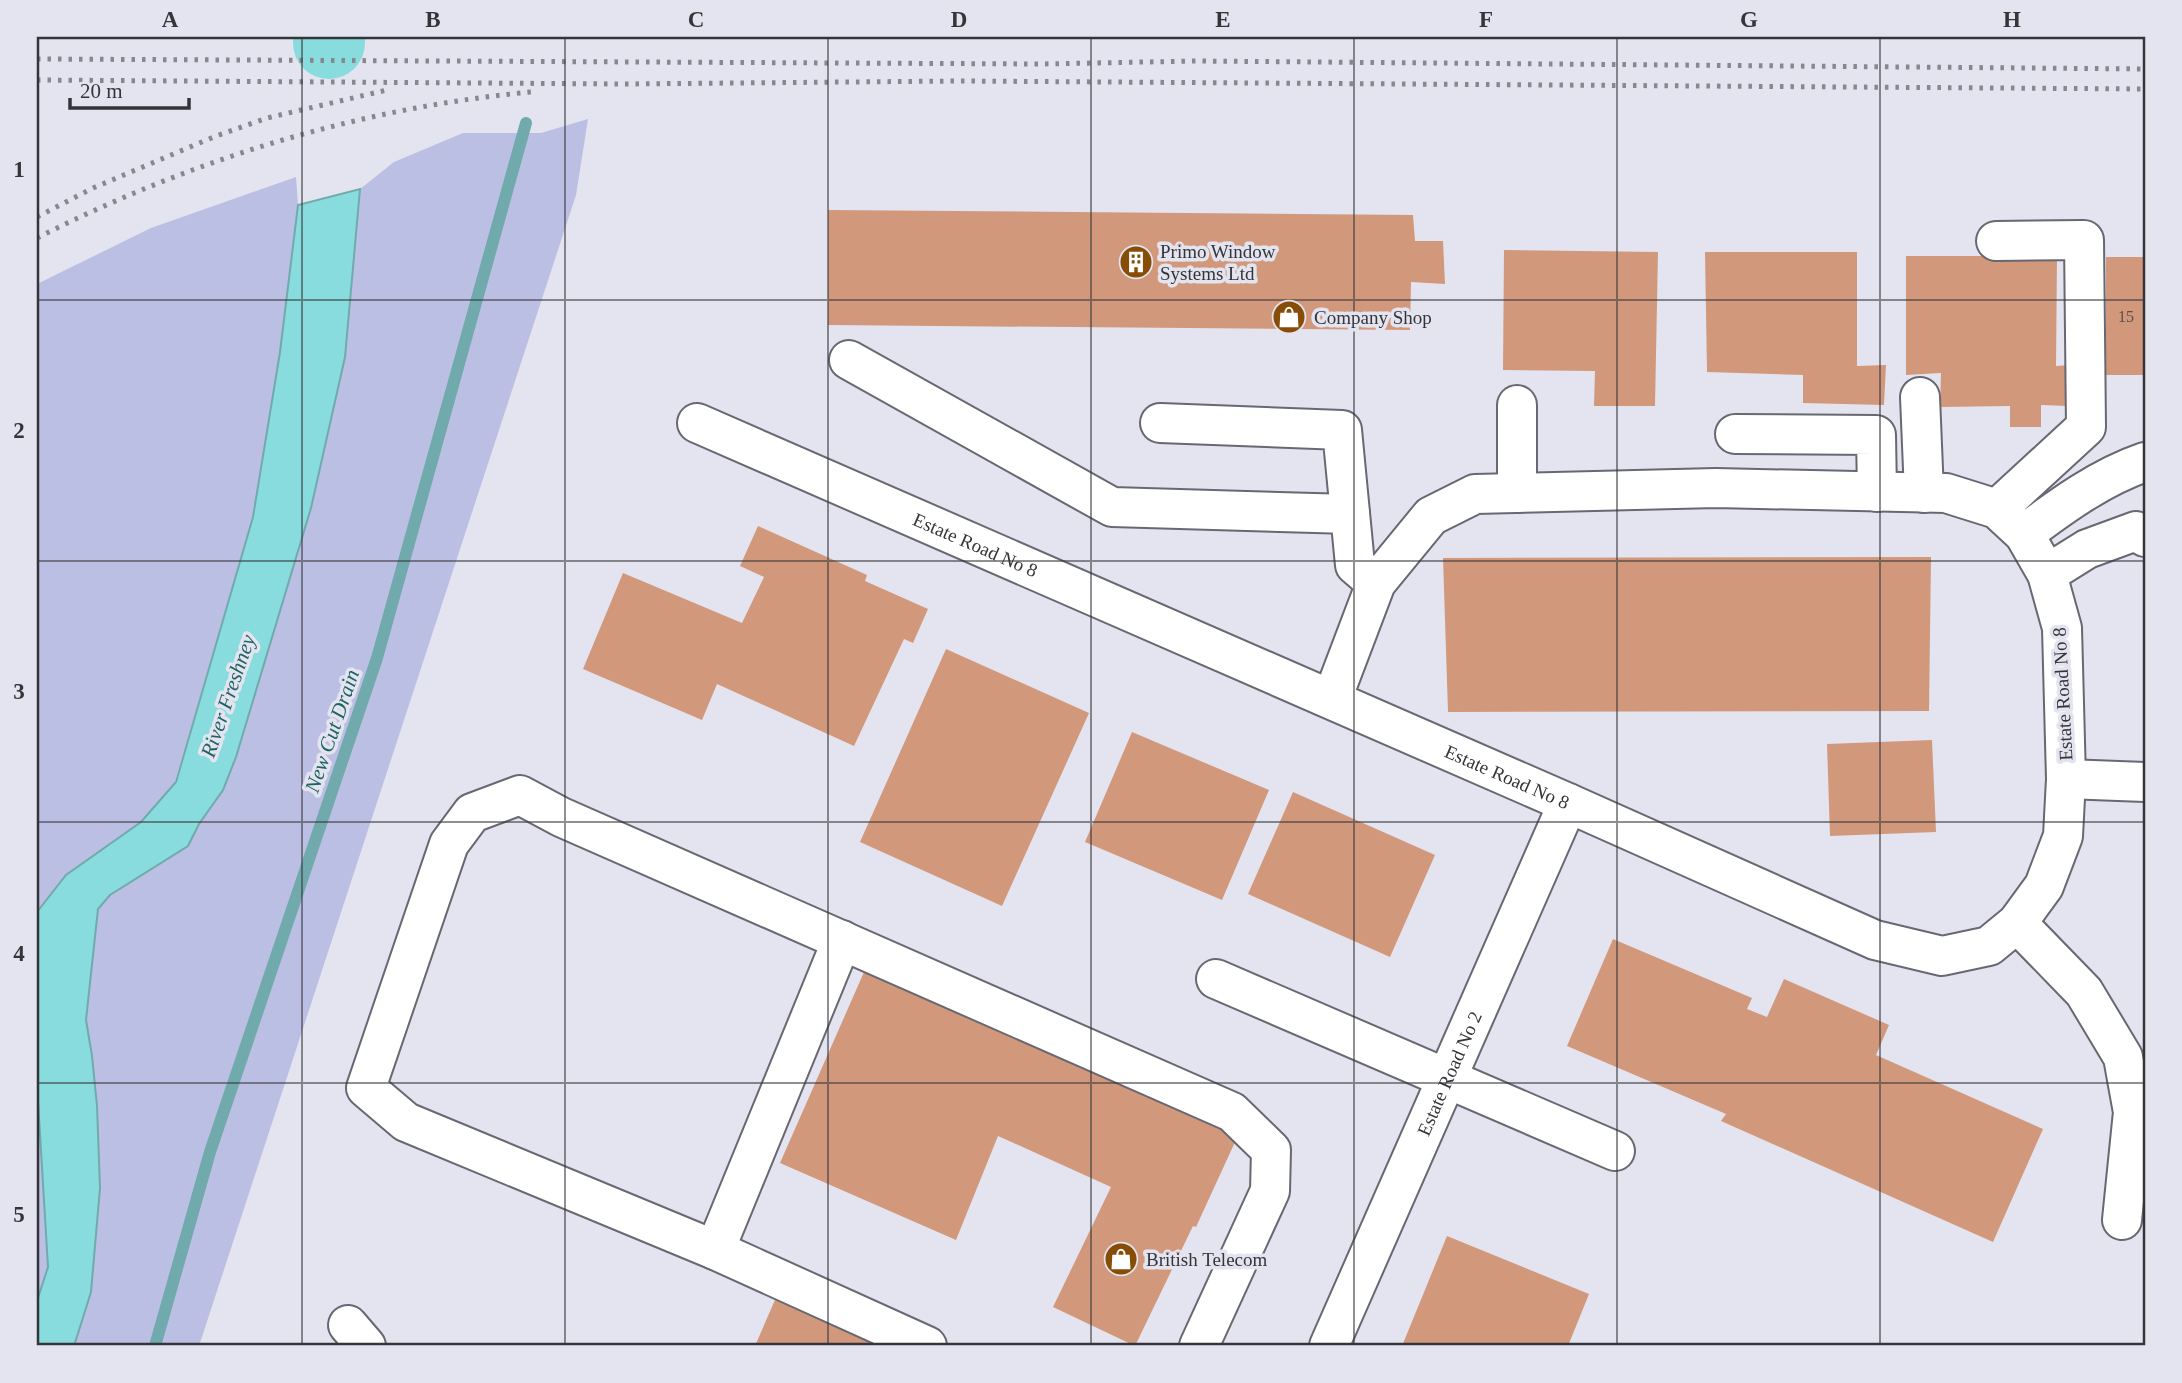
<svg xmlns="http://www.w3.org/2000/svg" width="2182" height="1383" viewBox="0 0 2182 1383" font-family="Georgia,serif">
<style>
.green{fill:#bcbfe4}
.water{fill:#89dcdd;stroke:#70aaac;stroke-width:2}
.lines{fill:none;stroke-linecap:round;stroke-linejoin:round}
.stream{stroke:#70aaac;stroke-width:12}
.river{stroke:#89dcdd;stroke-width:72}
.building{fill:#d2987b}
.minor-casing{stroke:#676871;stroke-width:42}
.minor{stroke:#fff;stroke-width:38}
.rail{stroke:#87878e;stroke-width:5;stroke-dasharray:3.5 7;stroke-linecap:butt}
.grid{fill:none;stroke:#353539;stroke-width:2;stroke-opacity:0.55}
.labels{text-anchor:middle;stroke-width:7;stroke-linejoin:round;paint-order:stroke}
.number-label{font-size:16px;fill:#5c4e4a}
.poi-label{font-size:19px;fill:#353539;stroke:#e3e4ef;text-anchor:start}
.street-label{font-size:19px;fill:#353539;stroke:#e3e4ef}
.water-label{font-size:21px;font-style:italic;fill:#1e6364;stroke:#e3e4ef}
.neatline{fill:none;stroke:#353539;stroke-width:2.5}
.grid-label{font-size:23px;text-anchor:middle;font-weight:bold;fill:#353539}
</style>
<rect width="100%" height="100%" fill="#e3e4ef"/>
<path class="green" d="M588 119 576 195 199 1346H74L91 1292 92 1056 86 1020 98 908 110 895 188 846 199 824 223 790 236 757 311 508 345 357 360 189 394 162 463 133H541Z
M296 177 298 205 280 352 253 517 175 782 141 822 66 875 37 912V284L151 228Z
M37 1084 48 1267 37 1301Z"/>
<path class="water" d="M360 189 345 357 311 508 236 757 223 790 199 824 188 846 110 895 98 909 86 1020 92 1056 97 1106 100 1188 91 1292 74 1346H37V1301L48 1267 37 1084V912L66 875 141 822 176 782 253 517 280 352 298 205Z"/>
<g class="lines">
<path class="stream" d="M155 1346 210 1152 377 658 526 123"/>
<path class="river" d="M329 43V37"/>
</g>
<path class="building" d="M828 210 1413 215 1415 241H1443L1445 284 1411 282 1410 330 828 325Z
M1504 250 1658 252 1655 406H1594L1595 371 1503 370Z
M1705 252H1857V366L1886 365 1884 405 1803 403V375L1707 372Z
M1906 256H2057L2056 366 2070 365 2069 406 2041 405V427H2010V406L1940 407 1941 373 1906 375Z
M2106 257H2145V375H2106Z
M758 526 867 575 865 581 928 609 913 643 904 639 854 746 717 684 702 720 583 669 623 573 742 623 764 577 740 566Z
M1931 557 1929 711 1448 712 1443 558Z
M946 649 1089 713 1002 906 860 842Z
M1132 732 1269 790 1222 900 1085 842Z
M1932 740 1936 832 1830 836 1827 744Z
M1293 792 1435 855 1390 957 1248 894Z
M1613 939 1752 998 1747 1009 1767 1017 1784 979 1889 1025 1876 1055 2043 1129 1993 1242 1721 1121 1726 1114 1567 1046Z
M868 963 1241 1129 1196 1227 1193 1226 1135 1346 1053 1307 1111 1187 998 1136 956 1240 780 1163Z
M1447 1236 1589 1294 1568 1346H1402Z
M778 1293 900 1346H755Z"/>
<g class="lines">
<defs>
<g id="minor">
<path d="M1996 241 2084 240 2086 427 1997 509"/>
<path d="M849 360 1112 507 1350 514"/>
<path d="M1920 397 1924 493"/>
<path d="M1517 405V493"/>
<path id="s1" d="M697 423 1568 803 1875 940 1942 956 1989 946 2017 923 2044 886 2063 836 2066 779 2062 628 2047 574 2024 534 1997 509 1946 493 1716 488 1475 494 1431 516 1376 583 1332 699"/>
<path d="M1160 423 1342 430 1355 565 1376 583"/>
<path d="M1735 434 1876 435 1877 492"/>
<path d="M2024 534C2061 506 2101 477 2145 462"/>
<path d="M2047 574 2087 549 2136 531 2145 537"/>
<path d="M2066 779 2145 782"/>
<path d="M2017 923 2084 992 2123 1057 2133 1112 2122 1220"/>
<path d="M1216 979 1615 1151"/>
<path d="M715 1250 842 940"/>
<path d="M348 1325 366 1346"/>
<path d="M927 1346 715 1250 406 1122 366 1088 449 844 472 813 520 795 561 817 1232 1112 1271 1150 1270 1191 1199 1346"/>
<path id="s2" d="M1329 1346 1568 803"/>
</g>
</defs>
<use href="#minor" class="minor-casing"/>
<use href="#minor" class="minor"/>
<path class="rail" d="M37 59 1042 64 1197 61 2145 69
M37 80 625 84 960 81 2145 89
M37 217 93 188 216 136 267 118 387 90
M37 238C191 160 358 108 531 92"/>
</g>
<path class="grid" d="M302 37V1346M565 37V1346M828 37V1346M1091 37V1346M1354 37V1346M1617 37V1346M1880 37V1346M37 300H2145M37 561H2145M37 822H2145M37 1083H2145"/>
<defs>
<symbol id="building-disc" viewBox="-11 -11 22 22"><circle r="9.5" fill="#874c06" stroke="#e3e4ef"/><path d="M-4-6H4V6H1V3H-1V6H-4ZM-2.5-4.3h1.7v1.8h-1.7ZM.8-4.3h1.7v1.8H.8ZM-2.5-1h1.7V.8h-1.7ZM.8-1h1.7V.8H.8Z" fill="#fff"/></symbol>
<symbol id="shop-disc" viewBox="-11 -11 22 22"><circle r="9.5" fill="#874c06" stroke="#e3e4ef"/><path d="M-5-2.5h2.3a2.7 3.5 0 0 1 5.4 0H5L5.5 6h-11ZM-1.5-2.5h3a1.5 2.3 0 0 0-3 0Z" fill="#fff"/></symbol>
</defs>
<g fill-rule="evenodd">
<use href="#building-disc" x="1117" y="243" width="38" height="38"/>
<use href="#shop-disc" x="1270" y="298" width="38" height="38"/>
<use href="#shop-disc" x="1102" y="1240" width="38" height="38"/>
</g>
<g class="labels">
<g class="number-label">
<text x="2126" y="322">15</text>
</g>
<g class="poi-label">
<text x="1160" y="258">Primo Window<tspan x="1160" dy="22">Systems Ltd</tspan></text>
<text x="1314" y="324">Company Shop</text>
<text x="1146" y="1266">British Telecom</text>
</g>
<g class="street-label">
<text dy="7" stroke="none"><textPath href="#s1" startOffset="304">Estate Road No 8</textPath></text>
<text transform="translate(2062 694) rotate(-93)" y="7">Estate Road No 8</text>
<text dy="7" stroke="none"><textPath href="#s1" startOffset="884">Estate Road No 8</textPath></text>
<text dy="7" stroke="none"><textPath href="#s2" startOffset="298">Estate Road No 2</textPath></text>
</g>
<g class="water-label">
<text transform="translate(228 696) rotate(-71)" y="7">River Freshney</text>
<text transform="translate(332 731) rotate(-71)" y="7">New Cut Drain</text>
</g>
</g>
<rect width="2182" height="1383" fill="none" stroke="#e3e4ef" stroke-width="77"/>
<path d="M70 98v10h119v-10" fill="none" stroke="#353539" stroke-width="3.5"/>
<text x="80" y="98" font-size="21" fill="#353539" stroke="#e3e4ef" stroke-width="5" paint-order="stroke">20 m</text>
<rect x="38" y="38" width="2106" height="1306" class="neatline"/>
<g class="grid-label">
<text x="170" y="27">A</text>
<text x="433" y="27">B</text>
<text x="696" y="27">C</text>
<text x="959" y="27">D</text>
<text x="1223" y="27">E</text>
<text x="1486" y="27">F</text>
<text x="1749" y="27">G</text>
<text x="2012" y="27">H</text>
<text x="19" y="177">1</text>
<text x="19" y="438">2</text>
<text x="19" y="699">3</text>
<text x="19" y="961">4</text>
<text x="19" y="1222">5</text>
</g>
</svg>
